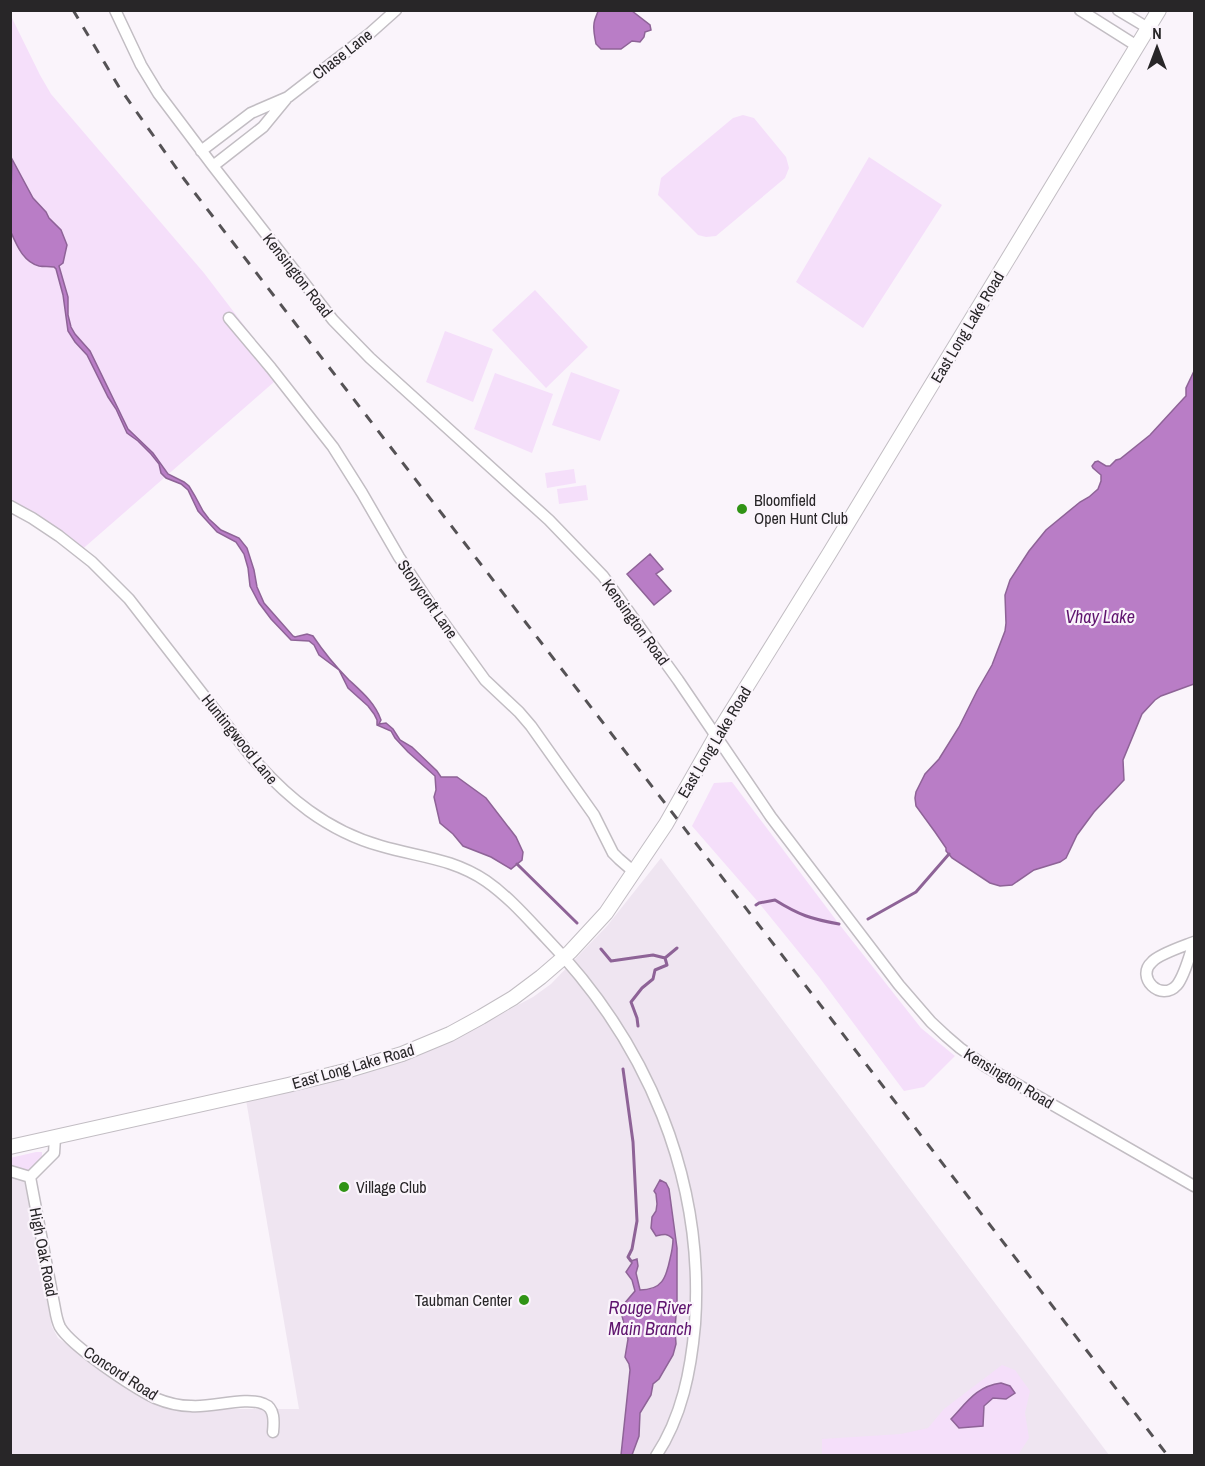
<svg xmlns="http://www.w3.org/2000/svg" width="1205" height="1466" viewBox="0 0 1205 1466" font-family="'Archivo Narrow',sans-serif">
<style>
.built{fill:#efe5f1}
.green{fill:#f5dffa;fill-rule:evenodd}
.water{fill:#b97dc6;stroke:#8e6397;stroke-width:1.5}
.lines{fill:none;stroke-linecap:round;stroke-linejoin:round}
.stream{stroke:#8e6397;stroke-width:3}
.minor-casing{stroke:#c2bdc3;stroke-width:13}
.major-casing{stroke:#c2bdc3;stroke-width:16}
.minor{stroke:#fff;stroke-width:10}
.major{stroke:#fff;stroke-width:14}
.rail{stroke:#555255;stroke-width:3;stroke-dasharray:10 10;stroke-linecap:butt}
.poi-dot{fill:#309315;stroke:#faf4fb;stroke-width:2}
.labels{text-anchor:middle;stroke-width:4.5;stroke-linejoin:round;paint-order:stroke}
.street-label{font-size:16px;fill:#282628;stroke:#faf4fb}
.poi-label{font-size:16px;fill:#282628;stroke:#faf4fb;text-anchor:start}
.water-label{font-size:18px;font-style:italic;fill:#5f146e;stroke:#faf4fb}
</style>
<rect width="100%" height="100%" fill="#faf4fb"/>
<path class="built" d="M661 858 1109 1455H11L10 1175 21 1178 25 1183 52 1327 58 1338 138 1396 164 1406 215 1409H299L246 1100 448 1042 533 997 551 984 607 926Z"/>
<path class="green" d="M10 14 40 75 51 94 204 273 282 375 78 553 11 506Z
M743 115 754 118 786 157 789 168 785 178 716 236 706 237 698 235 658 195 661 178 733 118Z
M869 157 942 205 863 328 796 282Z
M535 290 588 347 546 388 492 330Z
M445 331 493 349 473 402 426 382Z
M571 372 620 390 600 441 552 425Z
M495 373 553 394 532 453 474 429Z
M574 469 576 483 547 488 545 473Z
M586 485 588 500 559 504 557 489Z
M732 782 839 924 921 1028 955 1056 924 1087 904 1091 819 977 759 903 692 826 714 783Z
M36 1152H42V1159L27 1172 11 1167 10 1158Z
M1002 1365 1015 1370 1030 1391 1025 1413 1029 1438 1018 1455 822 1456V1439L901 1434 928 1428 944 1409ZM1015 1393 1006 1399 993 1398 984 1406 983 1413 965 1405 973 1394Z"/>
<path class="water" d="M598 11H632L650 25 651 30 645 32 644 37 640 42 632 41 621 49H601L596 44C595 38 593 31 594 24 594 20 597 15 598 11Z
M12 159 33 198 46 212 49 218 61 230 67 245 63 263 59 266 68 297V315L71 327 75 334 90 351 128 429 153 453 168 474 184 482 189 486 195 496 203 511 209 519 221 530 239 538 247 548 254 570 257 587 264 603 293 636 295 637 307 634 313 636C323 651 336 667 349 680 362 692 375 703 381 720L379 724 386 723 393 729 400 740 412 747 437 771 441 777H457L486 798 516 837 523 852 522 860 511 869 491 857 463 846 453 834 440 823 434 797 436 790 435 776 408 752 395 738 391 731 377 725V720L374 714 368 706 348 688 339 670 319 655 314 645 309 641 291 640 271 619 259 603 250 586 248 568 244 554 236 542 217 532 198 511 188 490 181 484 166 478 161 473 159 464 151 454 138 441 127 433 116 409 108 397 87 355 75 342 68 331 63 295 56 269 54 267C49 266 44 267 39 266 23 262 16 244 10 230Z
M1194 371V684L1161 696 1155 700 1142 714 1123 760 1124 780 1094 812 1077 835 1066 858 1060 862 1034 870 1012 885 1000 886 990 883 952 858 946 851V848L935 832 916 806 915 798 916 792 925 774 939 759 959 727 977 691 992 665 1005 631 1006 623 1005 595 1010 580 1029 551 1046 530 1080 502 1089 497 1098 489 1101 481V475L1093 468 1092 466 1095 462 1098 461 1106 466H1110L1116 460 1120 459 1150 435 1184 398 1186 396V388Z
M650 554 663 569 656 574 671 591 654 605 627 574Z
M660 1180 666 1183 669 1189 677 1248V1302L675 1329 676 1344 673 1355 659 1379 653 1384 651 1395 640 1413 639 1436 632 1455H621L630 1370 629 1364 625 1357 628 1339 622 1316V1309L624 1304 635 1291 632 1280 626 1272 632 1263 631 1261 637 1259 638 1266 636 1273 640 1290C662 1290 666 1278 670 1259 672 1251 673 1246 673 1239 667 1233 664 1234 656 1236L651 1228 652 1217 656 1211 657 1204 656 1194 654 1191Z
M1001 1383 1010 1386 1015 1393 1006 1399 993 1398 984 1406 983 1426 959 1428 951 1419C967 1402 977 1386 1001 1383Z"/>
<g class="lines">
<path class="stream" d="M517 864 577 923
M756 905 759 903 775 900C799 915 811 919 839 924
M868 919 916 892 949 854
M601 949 611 961 653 955 665 958 667 965 655 970 653 979 642 988 631 1002 637 1018 638 1026
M665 958 677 948
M623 1069 633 1142 637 1221 632 1249 628 1257 631 1261"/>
<defs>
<path id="minor" d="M115 10 141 65 158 93 213 166 333 320 370 358 549 520 603 576 678 680 771 817 899 985 931 1022 946 1036 960 1048 985 1066 1194 1186
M1080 10 1137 46
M1118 10 1148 28
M201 151 251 113 288 97 368 35 396 10
M213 166 263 127 286 99
M229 318 271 368 333 447 362 493 399 557 433 608 485 680 519 712 531 726 594 815 613 853 619 859 634 872
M10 506 32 518 59 536 92 562 129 599 250 755C286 797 327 831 381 846 418 857 452 858 486 881 509 897 527 918 546 938 647 1042 705 1178 695 1324 691 1370 682 1417 656 1456
M1194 942C1190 954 1185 975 1177 985 1161 1003 1135 977 1152 962 1159 954 1184 946 1194 942Z
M10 1171 30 1177
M30 1177 55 1309C56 1315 57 1321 60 1327 72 1347 133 1387 155 1398 167 1403 179 1406 191 1406 212 1408 246 1396 264 1404 275 1408 274 1422 273 1432
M30 1177 54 1153 55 1138"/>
<path id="major" d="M10 1147 288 1085 349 1070 402 1054 450 1034 481 1017 513 998 541 977 570 952 606 913 666 824 716 736 829 554 1159 10"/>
</defs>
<use href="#minor" class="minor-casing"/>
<use href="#major" class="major-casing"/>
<use href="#minor" class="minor"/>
<use href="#major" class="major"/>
<path class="rail" d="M73 10 119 87 184 179 1168 1456"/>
</g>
<g class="poi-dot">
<circle cx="742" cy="509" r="6"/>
<circle cx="344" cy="1187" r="6"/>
<circle cx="524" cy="1300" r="6"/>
</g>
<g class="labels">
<g class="street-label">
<text transform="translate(342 54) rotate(-38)" y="6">Chase Lane</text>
<text transform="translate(298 275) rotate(52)" y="6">Kensington Road</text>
<text transform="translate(967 327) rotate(-59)" y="6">East Long Lake Road</text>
<text transform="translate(428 599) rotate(55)" y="6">Stonycroft Lane</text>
<text transform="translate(636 622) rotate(54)" y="6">Kensington Road</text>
<text transform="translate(240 739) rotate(51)" y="6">Huntingwood Lane</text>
<text transform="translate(714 742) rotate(-59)" y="6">East Long Lake Road</text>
<text transform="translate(353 1066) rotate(-16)" y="6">East Long Lake Road</text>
<text transform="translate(1009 1078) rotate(31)" y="6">Kensington Road</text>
<text transform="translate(44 1252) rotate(79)" y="6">High Oak Road</text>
<text transform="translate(121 1373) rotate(33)" y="6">Concord Road</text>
</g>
<g class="poi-label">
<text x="754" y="506">Bloomfield<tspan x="754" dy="18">Open Hunt Club</tspan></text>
<text x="356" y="1193">Village Club</text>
<text x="512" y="1306" text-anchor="end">Taubman Center</text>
</g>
<g class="water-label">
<text x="1100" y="623">Vhay Lake</text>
<text x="650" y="1314">Rouge River<tspan x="650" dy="21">Main Branch</tspan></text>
</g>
</g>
<rect width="1205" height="1466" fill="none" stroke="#282628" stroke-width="24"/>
<g transform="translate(1157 48)" stroke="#faf4fb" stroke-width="4.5" paint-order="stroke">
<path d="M0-4.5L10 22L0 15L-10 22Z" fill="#282628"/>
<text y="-9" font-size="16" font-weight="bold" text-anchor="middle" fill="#282628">N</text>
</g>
</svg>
